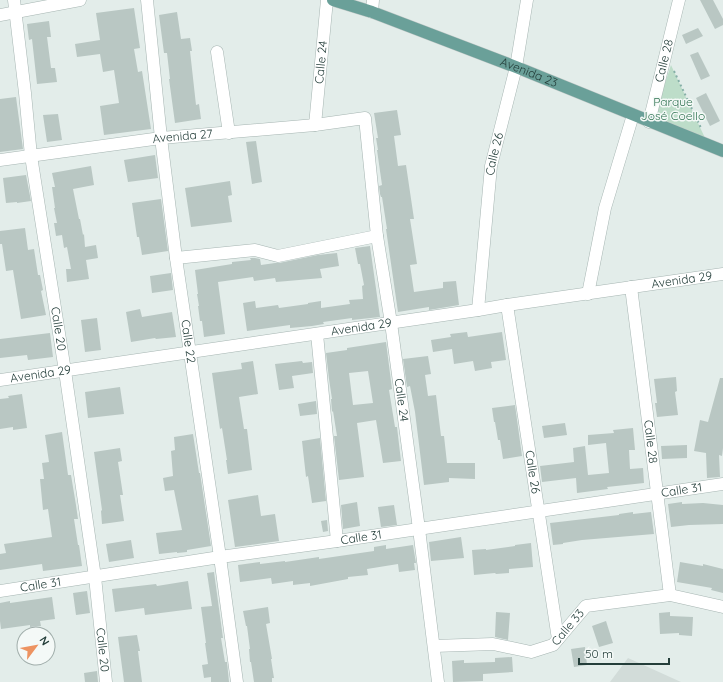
<svg xmlns="http://www.w3.org/2000/svg" width="723" height="682" viewBox="0 0 723 682" font-family="Quicksand,sans-serif">
<style>
.built{fill:#d2dcd9}
.green{fill:#bdddc9}
.building{fill:#b9c7c3;fill-rule:evenodd}
.lines{fill:none;stroke-linecap:round;stroke-linejoin:round}
.minor-casing{stroke:#a6b5b2;stroke-width:13}
.major-casing{stroke:#c2c9c8;stroke-width:13}
.path{stroke:#85afa7;stroke-width:2;stroke-dasharray:2 3;stroke-linecap:butt}
.minor{stroke:#fff;stroke-width:12}
.major{stroke:#6aa099;stroke-width:12}
.labels{text-anchor:middle;stroke-width:3;stroke-linejoin:round;paint-order:stroke}
.street-label{font-size:12px;fill:#243e3a;stroke:#f4f9f7}
.park-label{font-size:12px;fill:#2f7351;stroke:#f4f9f7}
</style>
<rect width="100%" height="100%" fill="#e3edea"/>
<path class="built" d="M628 658 681 682H610Z"/>
<path class="green" d="M671 65 705 138 653 119Z"/>
<path class="building" d="M700 0H713L723 19V25L715 29Z
M134 8 140 48 134 49 138 72 142 71 151 129 104 135 100 106 119 103 114 70 103 72 100 54 77 57 75 44 100 40 96 13Z
M177 12 181 39 190 38 192 51H190L196 105 199 104 201 119 175 123 169 79H170L167 53H164L159 15Z
M49 21 51 37H47L51 68H55L57 82 37 84 32 39 29 40 27 24Z
M698 28 703 36 686 44 682 35Z
M698 52 710 76 701 80 690 55Z
M706 93 720 121 710 126 696 98Z
M16 97 23 149 0 152V99Z
M397 110 401 135 394 136 398 166 406 165 414 219H410L417 264 410 265 414 292 443 288V282L456 281 459 305 429 310V307L398 312 386 229H387L382 197H381L380 194 379 186 382 185 377 150H378L376 138H378L374 113Z
M58 114 62 140 47 142 43 115Z
M256 141 262 182 252 184 246 142Z
M155 155 158 178 128 182 124 160Z
M91 166 94 185 73 189 79 219H80L83 235 84 234 85 247 96 245 98 258 86 260 89 279 67 282 66 269H71L67 247 64 248 62 235 56 236 54 223H57L54 208H55L52 187H55L52 173Z
M26 175 31 201 17 203V202L6 203 3 178Z
M230 181 232 195 228 196 232 222 191 227 185 188Z
M161 199 168 251 142 255 139 237H137L132 203Z
M25 228 28 250 34 249 38 275H40L43 290 41 291 46 315 21 319 13 270 6 271 2 244H0V231Z
M370 246 380 317 352 320V318L323 322 324 324 312 326 290 328V325L247 331 243 303 255 301 256 308 278 305 279 308 308 304V303L321 301V308L350 304 349 300 363 299 362 286 364 285 360 264H358L355 248Z
M337 253 339 266 320 269 322 278 276 282 275 278 254 281 253 277 218 282 225 334 204 337 202 321H200L198 306H199L197 294H198L195 270 232 264V262L251 260 250 258H255L260 259 261 265 275 263H279L318 255Z
M171 273 173 290 152 293 150 276Z
M140 309 142 317 172 312 176 337 156 339 155 338 131 342 126 312Z
M97 318 101 350 85 352 81 320Z
M467 332 468 337 502 332 506 360 491 362 492 368 475 371 473 361 454 364 452 349 433 352 431 340 451 337 450 334Z
M50 333 53 357 28 360 27 355 0 358V339Z
M386 342 392 389 389 390 395 427H397L401 461 383 463 376 420 357 423 364 477 339 480 334 436H337L333 411 332 412 331 399H332L329 379 326 353 347 350V348ZM368 371 373 403 353 405 349 373Z
M428 356 431 374 425 375 428 396 436 395 441 436H444L447 463H475V479L449 478V482L424 485 415 412 410 386 407 387 403 359Z
M253 361 258 394 239 397 244 429H247L252 470 228 474 226 460H227L222 428 220 429 212 373 242 369 241 363Z
M302 361 303 363 312 362 313 373 292 376 294 388 279 390 275 364Z
M676 377 677 391 675 392 678 415 657 417 655 403H657L654 379Z
M720 378H723V448L722 456 719 455 720 477 707 478 706 453 694 451 700 420 708 422Z
M120 387 124 414 88 418 85 392Z
M22 394 27 428 13 430V427L0 429V399L9 398 8 396Z
M316 401 317 414 300 416 298 404Z
M515 405 522 456 503 459 500 440H498L495 422H494L492 408Z
M565 423 567 435 544 438 542 426Z
M633 428 635 450H629L630 469 643 468 644 483 607 487 608 489 577 493 576 478 542 482 540 466 574 462 573 448 585 446 588 475 609 473 606 443 588 445V435L614 433 613 430Z
M62 432 68 475H71L76 505 78 519H74L78 545H79L82 566 43 571 42 564 0 570V554L6 553 4 544 52 537 48 509 43 510 40 479H44L42 463 49 462 45 435Z
M193 434 199 473H200L211 546 187 550V552L177 553V552L159 554 156 533 182 530 174 490 165 491 163 478 173 476 171 451 175 450 174 437Z
M320 438 326 501 312 503 308 476 306 477 302 441Z
M687 445V458L662 459 661 446Z
M120 448 122 461 118 462 123 495H120L124 521 102 524 101 511 102 510 94 452Z
M258 495 261 516 275 514 279 541 235 547 228 500Z
M357 502 360 526 343 529 341 505Z
M682 502V504L703 503 723 505V524L689 525 671 527 668 504Z
M394 505 397 525 381 527 378 507Z
M633 512V514L651 512 654 534 582 540 563 543V544L553 545 550 523 619 515V514Z
M327 520 328 531 323 532 321 521Z
M461 537 464 558 431 561 429 542Z
M131 540 134 558 109 562 106 544Z
M531 543 533 567 509 569V573L496 574 495 573 474 575 472 550 486 549V550L515 546V545Z
M386 545V549L413 545 416 563H414L415 570 399 572 398 564 367 569 368 575 348 577V579L310 586V583L293 585V581L272 584 271 578 240 582 238 565 260 562V564L285 561V562L319 557V559L374 551V547Z
M680 562 703 566V564L723 569V593L711 590 712 588 677 582Z
M214 572 223 638H221L225 662H227L229 682H211V677L204 678 202 665 208 664 205 643H206L201 607 212 606 207 573Z
M188 581 192 609 145 615 144 608 115 612 112 589 156 584 157 586Z
M87 591 90 613 76 615 73 593Z
M52 597 55 619 40 621 41 626 30 627V625L1 629 0 621V603L10 601V603Z
M268 607 270 623 266 624 272 659H271L274 678H272V682H254L251 662H250L249 649H250L247 626H246L243 611Z
M496 612 510 613 508 640 495 637Z
M670 612V616L693 617 692 636 679 635V633L660 634 659 613Z
M606 621 613 643 599 647 592 626Z
M137 635 140 651H138L142 682H124L118 637Z
M585 647 587 665 574 667 571 649Z
M512 657 513 672 483 674V681L453 682 452 661 464 660V663L495 662V658Z
M97 671 98 682H85L84 673Z"/>
<g class="lines">
<defs>
<g id="minor">
<path id="s1" d="M14 0 25 93 31 156 65 371 95 577 106 682"/>
<path id="s2" d="M147 0 161 138 176 258 220 557 237 682"/>
<path d="M372 12 373 0"/>
<path d="M0 15 80 0"/>
<path d="M217 52 229 133"/>
<path id="s3" d="M649 122 679 0"/>
<path id="s4" d="M315 125 327 0"/>
<path id="s5" d="M0 160 161 138 315 125 365 118 377 236 391 323 419 529 438 682"/>
<path d="M176 258 255 250 278 256 377 236"/>
<path id="s6" d="M631 287 670 595"/>
<path d="M588 294 605 208 633 115"/>
<path id="s7" d="M507 305 558 639"/>
<path id="s8" d="M478 310 491 166 516 67 527 0"/>
<path d="M317 334 337 541"/>
<path id="s9" d="M0 380 478 310 507 305 723 274"/>
<path id="s10" d="M0 591 220 557 337 541 723 484"/>
<path id="s11" d="M434 646 493 644 531 652 553 645 586 606 670 595 723 607"/>
</g>
<g id="major">
<path id="s12" d="M333 0 372 12 516 67 723 151"/>
</g>
</defs>
<use href="#minor" class="minor-casing"/>
<use href="#major" class="major-casing"/>
<path class="path" d="M674 71 701 128"/>
<use href="#minor" class="minor"/>
<use href="#major" class="major"/>
</g>
<g class="labels">
<g class="street-label">
<text dy="4" stroke="none"><textPath href="#s3" startOffset="63">Calle 28</textPath></text>
<text dy="4" stroke="none"><textPath href="#s4" startOffset="63">Calle 24</textPath></text>
<text dy="4" stroke="none"><textPath href="#s12" startOffset="209">Avenida 23</textPath></text>
<text dy="4" stroke="none"><textPath href="#s5" startOffset="184">Avenida 27</textPath></text>
<text dy="4" stroke="none"><textPath href="#s8" startOffset="157">Calle 26</textPath></text>
<text dy="4" stroke="none"><textPath href="#s9" startOffset="689">Avenida 29</textPath></text>
<text dy="4" stroke="none"><textPath href="#s9" startOffset="365">Avenida 29</textPath></text>
<text dy="4" stroke="none"><textPath href="#s1" startOffset="332">Calle 20</textPath></text>
<text dy="4" stroke="none"><textPath href="#s2" startOffset="344">Calle 22</textPath></text>
<text dy="4" stroke="none"><textPath href="#s9" startOffset="41">Avenida 29</textPath></text>
<text dy="4" stroke="none"><textPath href="#s5" startOffset="652">Calle 24</textPath></text>
<text dy="4" stroke="none"><textPath href="#s6" startOffset="156">Calle 28</textPath></text>
<text dy="4" stroke="none"><textPath href="#s7" startOffset="169">Calle 26</textPath></text>
<text dy="4" stroke="none"><textPath href="#s10" startOffset="689">Calle 31</textPath></text>
<text dy="4" stroke="none"><textPath href="#s10" startOffset="365">Calle 31</textPath></text>
<text dy="4" stroke="none"><textPath href="#s10" startOffset="41">Calle 31</textPath></text>
<text dy="4" stroke="none"><textPath href="#s11" startOffset="144">Calle 33</textPath></text>
<text dy="4" stroke="none"><textPath href="#s1" startOffset="656">Calle 20</textPath></text>
</g>
<g class="park-label">
<text x="673" y="106">Parque<tspan x="673" dy="14">José Coello</tspan></text>
</g>
</g>
<g transform="translate(36 646) rotate(58)"><circle r="19" fill="#f4f9f7" stroke="#a1aeab"/>
<path d="M0-3L7 15L0 10L-7 15Z" fill="#ed9361"/>
<text y="-6" font-size="11" font-weight="bold" text-anchor="middle" fill="#243e3a">N</text>
</g>
<path d="M579 658v6h90v-6" fill="none" stroke="#243e3a" stroke-width="2"/>
<text x="585" y="658" font-size="12" fill="#243e3a" stroke="#f4f9f7" stroke-width="3" paint-order="stroke">50 m</text>
</svg>
